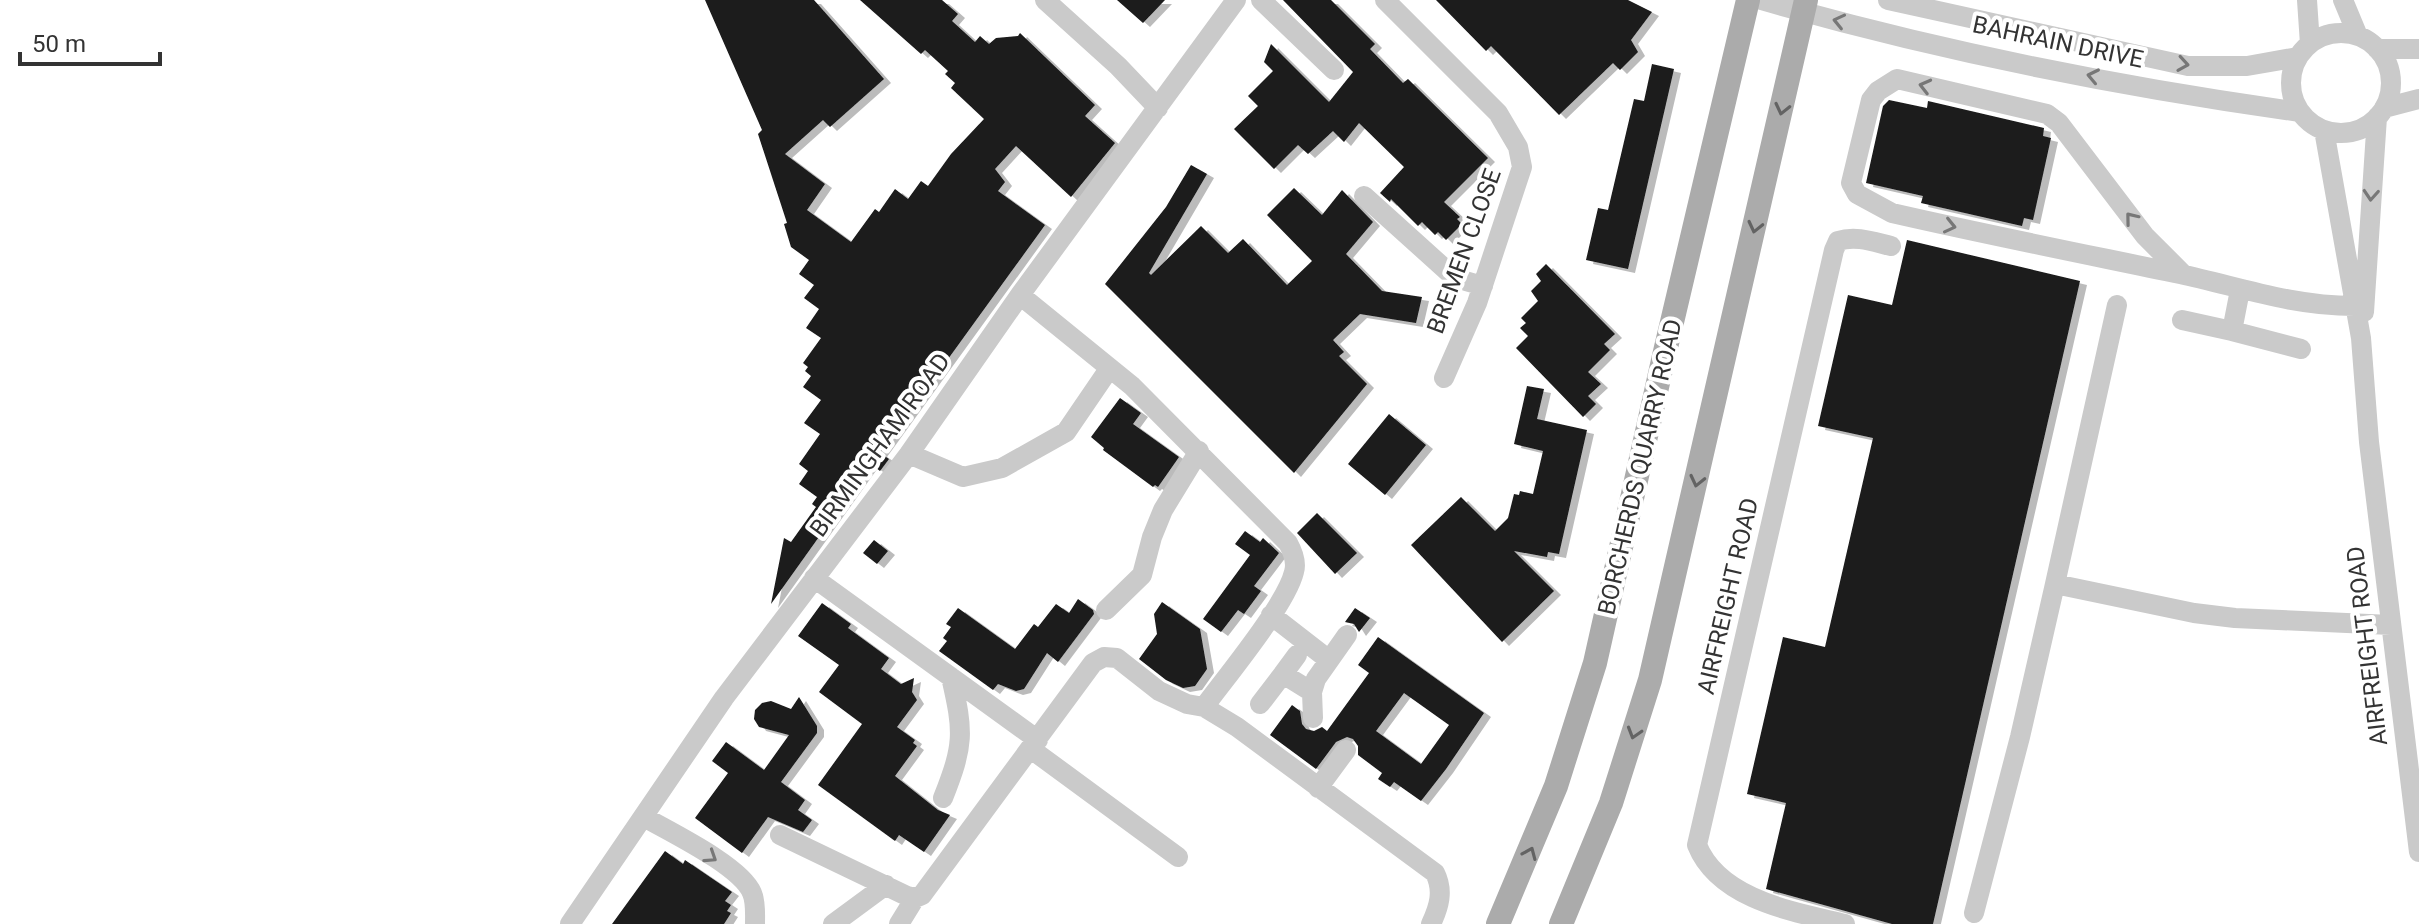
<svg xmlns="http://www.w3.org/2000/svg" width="2419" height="924" viewBox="0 0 2419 924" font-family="Roboto,sans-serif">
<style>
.building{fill:#1a1a1a;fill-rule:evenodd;filter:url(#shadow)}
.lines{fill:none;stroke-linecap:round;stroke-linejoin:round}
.minor{stroke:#cacaca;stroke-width:20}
.major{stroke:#ababab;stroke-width:24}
.oneway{stroke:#777}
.oneway2{stroke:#636363}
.labels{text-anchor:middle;stroke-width:8;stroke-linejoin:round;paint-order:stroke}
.street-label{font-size:24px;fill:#333;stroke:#fff}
</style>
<defs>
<filter id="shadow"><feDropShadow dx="7" dy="4" stdDeviation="0" flood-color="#0004"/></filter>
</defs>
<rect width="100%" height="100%" fill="#fff"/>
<path class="building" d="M705 0H814L884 79 830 127 823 120 785 154 825 184 807 210 851 242 875 209 879 212 895 189 908 199 921 181 928 186 951 154 984 119 951 88 955 83 945 74 948 71 925 50 921 54 860 0H942L958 14 952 21 975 42 980 36 989 44 996 38 1018 36 1020 33 1095 105 1085 116 1115 143 1071 197 1016 146 995 169 1005 182 998 191 1045 225 880 453 889 459 880 471 871 464 771 604 784 538 791 542 816 507 812 504 817 497 799 484 808 471 799 464 820 434 804 423 821 400 803 387 811 376 805 371 808 367 803 363 821 338 806 328 819 309 804 298 814 285 799 274 809 260 791 247 784 224 787 223 758 134 762 130Z
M1117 0H1165L1143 23Z
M1283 0H1331L1375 44 1370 49 1403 83 1408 79 1488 158 1444 202 1460 217 1457 219 1462 224 1446 240 1438 232 1435 235 1422 222 1418 226 1391 199 1390 202 1380 193 1404 167 1359 123 1344 142 1333 131 1308 154 1298 145 1274 169 1234 129 1258 106 1248 96 1273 71 1264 62 1271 44 1329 102 1353 72Z
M1436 0H1628L1652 12 1631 40 1638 52 1620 70 1613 63 1559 115 1491 46 1486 51Z
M1652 64 1674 69 1628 269 1586 260 1598 208 1608 210 1634 99 1644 101Z
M1889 100 1927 108 1928 101 2044 128 2043 136 2051 138 2033 220 2024 218 2022 226 1921 203 1923 196 1866 183 1883 106Z
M1191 165 1207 174 1149 273 1151 275 1201 226 1228 253 1243 239 1287 285 1312 261 1267 215 1294 188 1322 215 1342 190 1373 222 1346 254 1382 291 1422 297 1416 323 1360 314 1333 340 1344 352 1339 356 1367 384 1294 473 1105 284 1166 207Z
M1907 240 2080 281 1933 924H1892L1766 889 1786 803 1747 794 1783 637 1825 647 1873 438 1818 426 1848 295 1892 305Z
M1546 264 1615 334 1604 344 1610 350 1588 372 1601 384 1588 396 1596 404 1583 417 1516 348 1528 336 1520 328 1526 323 1521 318 1538 301 1531 291 1541 281 1536 274Z
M1527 386 1544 389 1537 419 1587 430 1559 554 1548 552 1547 557 1514 551 1554 591 1502 642 1411 545 1461 497 1495 531 1508 518 1514 494 1519 495 1520 491 1533 494 1543 451 1514 444Z
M1120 398 1141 413 1133 424 1179 457 1158 487 1155 485 1153 487 1103 450 1104 448 1091 437Z
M1389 414 1426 445 1385 495 1348 464Z
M1317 513 1357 553 1335 574 1297 533Z
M1245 531 1260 542 1263 538 1279 553 1254 586 1261 591 1244 614 1238 610 1221 632 1203 619 1250 555 1235 544Z
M874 540 888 551 877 564 863 553Z
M1078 599 1093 610 1094 614 1058 662 1047 653 1024 689 1016 691 998 684 993 690 939 651 947 641 943 638 951 627 946 624 958 608 1015 649 1034 624 1038 627 1056 604 1069 613Z
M1162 602 1200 629 1207 669 1195 686 1183 688 1166 680 1139 659 1157 634 1154 614Z
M822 603 851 624 848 628 889 658 881 669 901 684 914 678 912 692 917 700 897 727 915 740 913 743 917 746 895 776 938 810 950 815 924 852 899 835 895 841 818 785 862 724 819 692 839 665 798 636Z
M1355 608 1370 618 1359 632 1354 624 1345 622Z
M1378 637 1484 713 1446 769 1421 801 1394 782 1390 787 1378 779 1382 773 1358 755V746L1353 739 1347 737 1336 742 1316 769 1270 735 1292 705 1300 711 1302 724 1306 729 1314 731 1322 727 1327 731 1369 673 1358 665ZM1404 693 1449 725 1421 764 1376 731Z
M799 697 817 726V733L781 782 805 800 798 810 812 820 803 832 768 817 742 853 695 818 728 773 712 761 726 742 764 770 789 735 759 727 754 719 755 710 762 703 771 701 791 709Z
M665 851 683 864 685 860 732 892 725 901 731 905 727 911 731 913 724 924H612Z"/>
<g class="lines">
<path class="minor" d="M1045 0 1118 66 1158 108
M1261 0 1334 70
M1385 0 1498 113 1518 147 1522 167 1477 303 1444 378
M1761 0C1935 50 2121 87 2300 112
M1888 0 2188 66H2247L2298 57
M2307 0 2310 44
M2343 0 2358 36
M2291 83a50 50 0 1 1 100 0a50 50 0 1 1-100 0Z
M2377 49H2419
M2384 108 2419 99
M2324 130 2361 338 2369 442 2419 852
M1364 196 1455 278 1483 286
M2184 275 2145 236 2059 123 2047 114 1897 79 1878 91 1871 100 1851 183 1857 194 1892 213C1988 235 2084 254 2180 274 2240 287 2292 306 2354 306
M2364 312 2377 117
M2182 320 2232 331 2240 290
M2232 331 2301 349
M909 454 963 477 1002 468 1066 432 1109 369
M814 578 1038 740
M2055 584 2117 305
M1106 610 1142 575 1152 537 1163 510 1199 451
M1271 615 1329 660
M1283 674 1297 655
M1260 704 1283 674 1312 692
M1204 707 1237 727 1435 873C1444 891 1439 907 1431 924
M1313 718 1312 692 1316 679 1347 635
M1031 749 1178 857
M1318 788 1346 750
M943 798C964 745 964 733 951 677
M644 817C670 832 741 866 752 893 756 902 755 914 755 924
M780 835 907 896 915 898 922 895 1093 663 1104 657 1117 658 1159 691 1187 704 1204 707C1226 677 1286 605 1294 572 1297 562 1293 552 1288 543L1132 386 1020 295
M1974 913 2020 737 2055 584 2194 613 2235 618 2391 625
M570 924 724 698 909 454 1020 295 1236 0
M833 924 886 885
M899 924 915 898
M1845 924C1795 912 1719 900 1697 845L1834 250 1838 241C1856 235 1874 242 1891 246"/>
<path class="major" d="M1498 924 1556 786 1595 663 1664 356 1748 0
M1561 924 1611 803 1650 680 1806 0"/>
</g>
<defs><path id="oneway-chevron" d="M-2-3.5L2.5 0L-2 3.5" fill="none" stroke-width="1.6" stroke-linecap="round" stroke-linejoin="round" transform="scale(2)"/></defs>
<g class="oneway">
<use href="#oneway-chevron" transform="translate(1839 21) rotate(-167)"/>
<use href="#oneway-chevron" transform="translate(2183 64) rotate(9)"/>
<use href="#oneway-chevron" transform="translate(2093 76) rotate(-168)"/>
<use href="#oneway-chevron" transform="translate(1925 86) rotate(-166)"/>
<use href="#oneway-chevron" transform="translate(2371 195) rotate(94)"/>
<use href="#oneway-chevron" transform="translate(2131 218) rotate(-129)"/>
<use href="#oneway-chevron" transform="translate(1950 226) rotate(13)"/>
<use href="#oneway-chevron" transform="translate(711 857) rotate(33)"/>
</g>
<g class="oneway2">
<use href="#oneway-chevron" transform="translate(1782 109) rotate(103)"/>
<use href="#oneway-chevron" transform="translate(1755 227) rotate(103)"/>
<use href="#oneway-chevron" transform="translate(1697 481) rotate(103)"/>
<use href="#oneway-chevron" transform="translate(1634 733) rotate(107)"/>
<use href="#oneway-chevron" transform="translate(1530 853) rotate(-67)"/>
</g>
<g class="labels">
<g class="street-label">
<text transform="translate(2058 42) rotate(12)" y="8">BAHRAIN DRIVE</text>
<text transform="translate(1464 251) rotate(-70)" y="8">BREMEN CLOSE</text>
<text transform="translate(880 445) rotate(-54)" y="8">BIRMINGHAM ROAD</text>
<text transform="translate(1640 467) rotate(-77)" y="8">BORCHERDS QUARRY ROAD</text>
<text transform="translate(1728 596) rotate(-77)" y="8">AIRFREIGHT ROAD</text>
<text transform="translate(2367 646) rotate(-97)" y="8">AIRFREIGHT ROAD</text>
</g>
</g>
<path d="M20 52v12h140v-12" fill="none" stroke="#333333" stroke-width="4"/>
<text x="32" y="52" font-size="24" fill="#333333" stroke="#ffffff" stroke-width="6" paint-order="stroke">50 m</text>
</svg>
